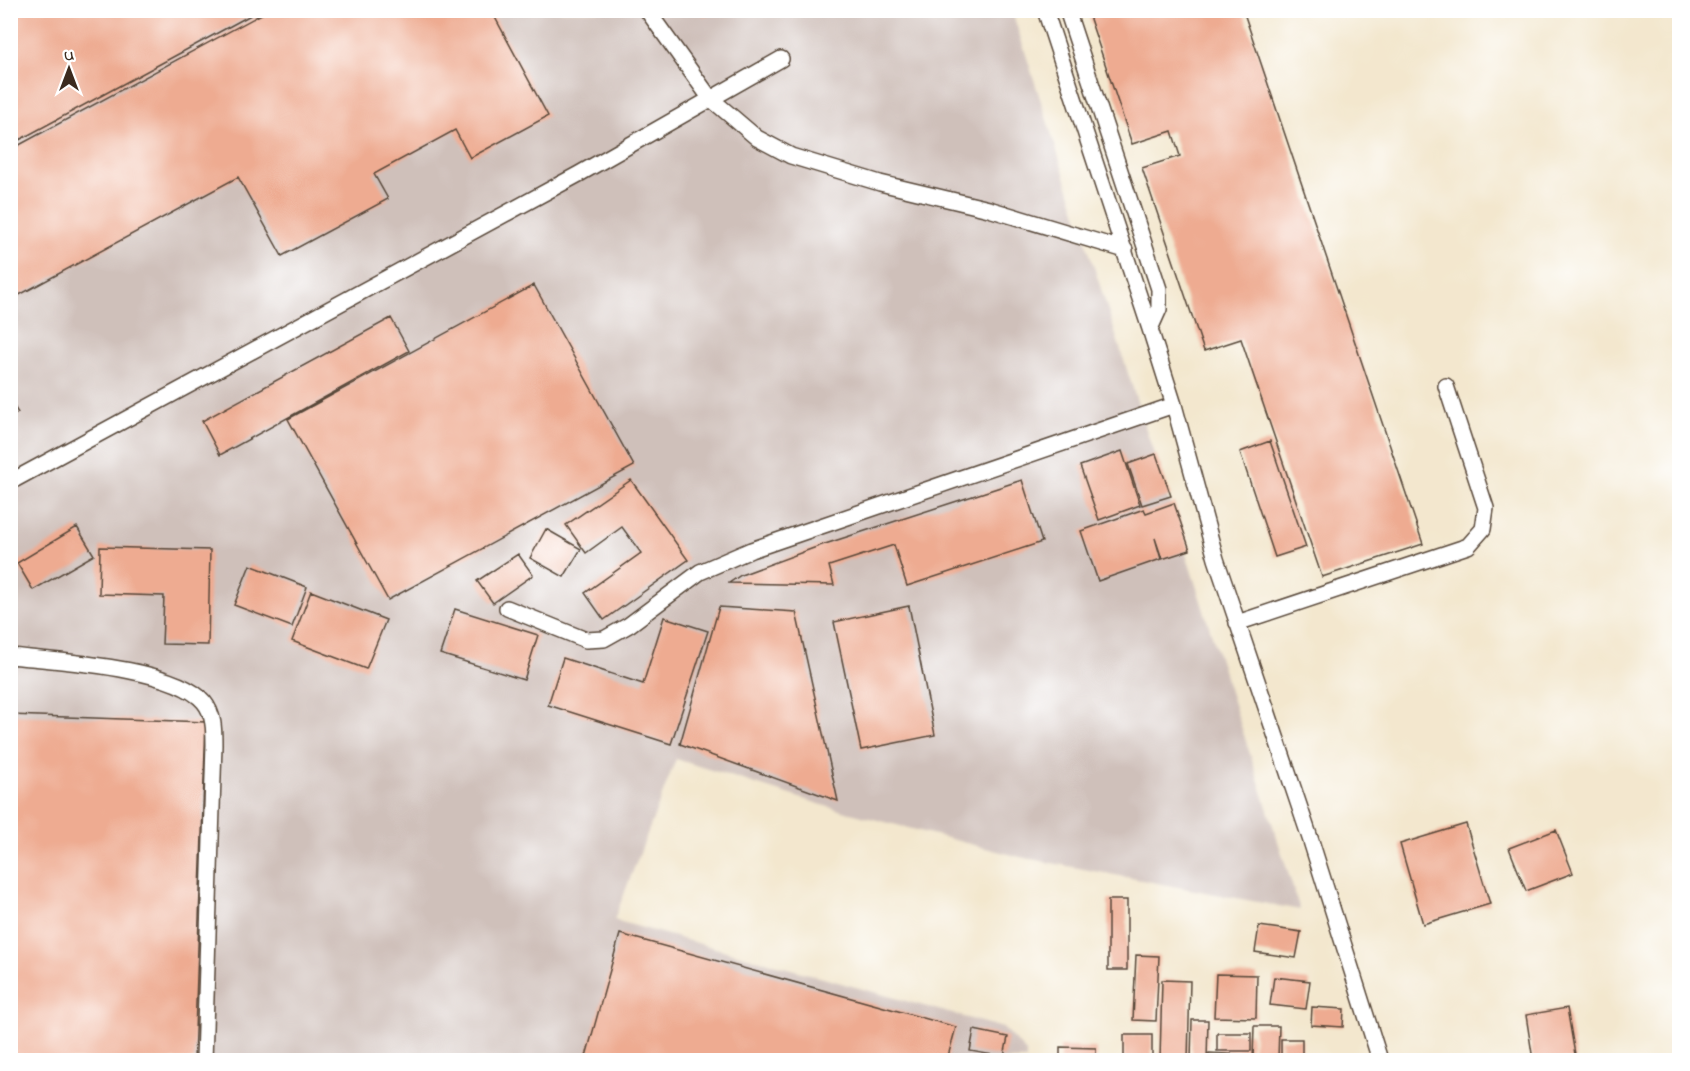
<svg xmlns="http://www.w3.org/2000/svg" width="1690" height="1071" viewBox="0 0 1690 1071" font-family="'Indie Flower',sans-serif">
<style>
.industrial{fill:#cfc0ba}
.building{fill:#eeab91}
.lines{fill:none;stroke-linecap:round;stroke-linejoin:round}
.service-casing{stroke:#574638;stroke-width:18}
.service{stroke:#fff;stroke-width:15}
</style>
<rect width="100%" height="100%" fill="#fff"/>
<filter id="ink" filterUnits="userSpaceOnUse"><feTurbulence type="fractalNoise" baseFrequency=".0167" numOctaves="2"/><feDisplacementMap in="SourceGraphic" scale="12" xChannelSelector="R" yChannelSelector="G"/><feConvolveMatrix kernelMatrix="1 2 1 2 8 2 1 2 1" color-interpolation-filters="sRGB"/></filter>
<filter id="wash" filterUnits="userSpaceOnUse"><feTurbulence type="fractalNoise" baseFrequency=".008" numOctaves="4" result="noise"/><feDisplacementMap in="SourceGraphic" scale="24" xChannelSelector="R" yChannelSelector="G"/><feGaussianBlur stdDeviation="1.35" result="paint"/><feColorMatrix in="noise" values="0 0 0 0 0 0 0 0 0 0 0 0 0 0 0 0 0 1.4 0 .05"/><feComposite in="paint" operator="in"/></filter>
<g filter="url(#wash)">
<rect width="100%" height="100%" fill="#f3e7ce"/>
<path class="industrial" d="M10 11H1012L1300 910 1020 857 835 809 676 759 614 920 1003 1028 1026 1052V1060H11Z"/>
<g id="blocks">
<path class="building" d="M10 10H260L10 145Z
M269 10H491L548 116 470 158 455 130 374 174 388 199 282 256 238 177 10 300V150Z
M700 10H717L704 17Z
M1087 10H1243L1423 544 1322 577 1241 339 1204 351 1142 168 1180 156 1172 131 1132 144Z
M534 285 634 466 388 600 288 419Z
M391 318 409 351 220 455 202 421Z
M10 400 18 413 10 417Z
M1270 441 1306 547 1275 557 1240 452Z
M1122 451 1140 505 1099 520 1080 466Z
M1156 454 1171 496 1142 505 1128 464Z
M631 480 688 560 604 620 585 593 641 553 622 527 586 553 566 525Z
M1022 480 1042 542 907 586 894 545 829 566 834 585 729 583 741 575 822 545Z
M1174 503 1190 550 1162 559 1155 538 1161 559 1098 581 1081 531 1144 509 1146 513Z
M77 527 94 555 33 590 17 563Z
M546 529 581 549 564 577 530 558Z
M100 547 210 550 208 645 162 644 164 596 99 594Z
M518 554 533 575 493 603 477 581Z
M250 565 307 587 292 627 234 605Z
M311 591 386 620 366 669 292 641Z
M909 606 935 735 861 750 834 622Z
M719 607 796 612 838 801 680 744Z
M455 609 538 635 524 680 440 654Z
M664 617 708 631 671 744 548 705 563 658 643 684Z
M10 715 206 722 194 1060H10Z
M1466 824 1490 904 1423 924 1400 844Z
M1556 830 1573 873 1526 891 1509 848Z
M1108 900H1127V970H1108Z
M1259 926 1301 932 1296 958 1255 952Z
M620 934 956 1027 947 1060H585Z
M1136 955 1159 956 1156 1021 1133 1020Z
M1216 974 1257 975 1256 1018 1214 1017Z
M1274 977 1310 981 1306 1009 1270 1005Z
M1162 980 1190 981 1188 1060H1160Z
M1312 1007 1344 1009 1343 1027 1311 1025Z
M1567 1008 1576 1060H1533L1526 1015Z
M1192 1020H1208L1207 1060H1191Z
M1254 1026H1279L1278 1060H1253Z
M974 1030 1008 1037 1004 1057 970 1051Z
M1217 1033H1251V1051H1217Z
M1124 1035H1152V1060H1124Z
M1281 1039H1302V1060H1281Z
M1060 1047 1096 1048V1060H1060Z
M1209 1053 1244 1055V1060H1208Z"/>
</g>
</g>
<g filter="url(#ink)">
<use href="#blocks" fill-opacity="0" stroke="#574638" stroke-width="1.5"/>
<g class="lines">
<defs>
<path id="service" d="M647 10 710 98 757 138 791 156 880 183 989 209 1125 250
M1045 10 1150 329 1174 405 1216 559 1311 841 1380 1060
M1067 10 1159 289V309L1150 329
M10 482 579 174 781 59
M507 608 586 640 604 639 629 625 700 572 751 550 1174 405
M1237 623 1468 546 1483 529 1486 508 1446 386
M10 656C56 661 175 667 204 702 214 714 214 730 214 745L204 1060"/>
</defs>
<use href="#service" class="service-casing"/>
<use href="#service" class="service"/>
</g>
</g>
<rect width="1690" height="1071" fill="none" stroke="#fff" stroke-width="36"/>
<g transform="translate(69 69)" stroke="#ffffff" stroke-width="4.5" paint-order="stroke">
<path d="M0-4.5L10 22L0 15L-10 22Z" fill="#3b2a1e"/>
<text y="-9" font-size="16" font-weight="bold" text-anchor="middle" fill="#3b2a1e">U</text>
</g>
</svg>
